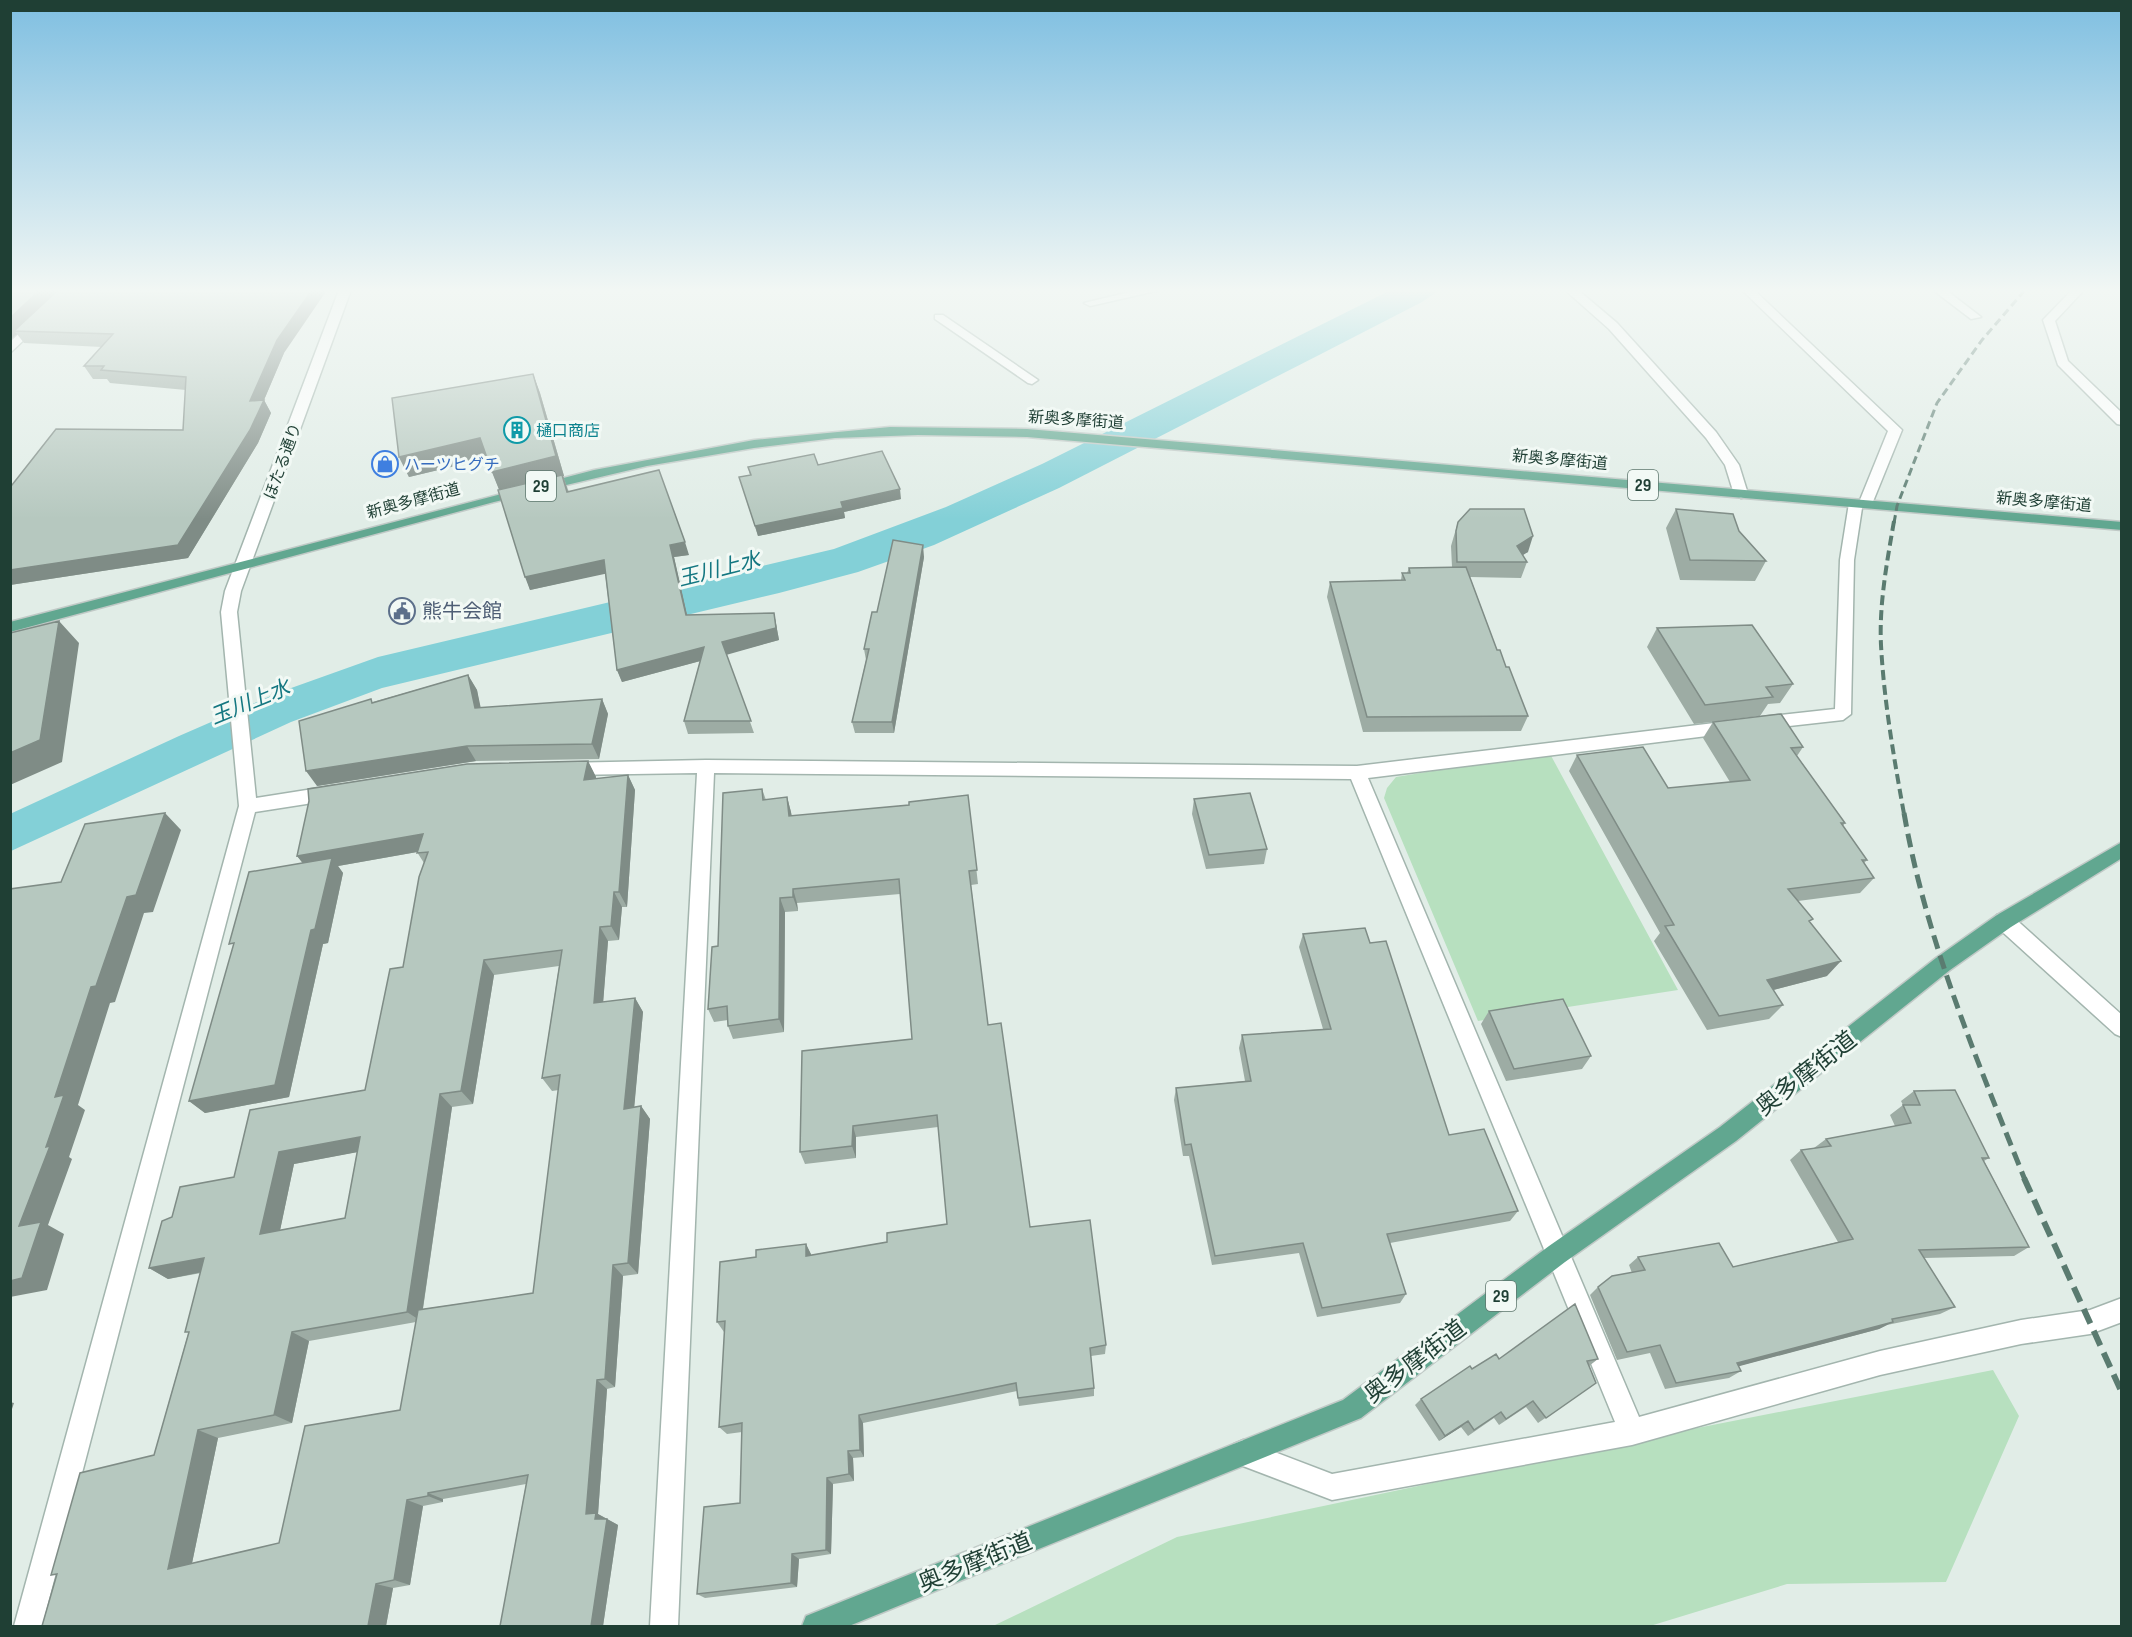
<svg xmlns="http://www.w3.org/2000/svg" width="2132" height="1637" viewBox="0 0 2132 1637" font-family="'Sofia Sans Condensed','Noto Sans JP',sans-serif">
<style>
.green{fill:#b7e0bf}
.water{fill:#83d0d7}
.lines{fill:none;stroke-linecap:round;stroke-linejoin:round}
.minor-casing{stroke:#a3b5ae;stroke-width:3}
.primary-casing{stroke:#c0c9c6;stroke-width:3}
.minor{fill:#fff;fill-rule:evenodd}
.primary{fill:#61a790;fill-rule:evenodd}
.rail-far3{stroke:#5a7b70;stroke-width:3;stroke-dasharray:8 4.5;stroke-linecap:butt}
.rail-far2{stroke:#5a7b70;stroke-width:4;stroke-dasharray:10 5;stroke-linecap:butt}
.rail-far1{stroke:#5a7b70;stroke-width:5;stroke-dasharray:14 7;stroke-linecap:butt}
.rail{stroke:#5a7b70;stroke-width:6;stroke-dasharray:16 8;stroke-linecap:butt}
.wall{fill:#9daca4;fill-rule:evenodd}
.shaded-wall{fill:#7f8c86}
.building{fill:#b6c8bf;stroke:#7f8c86;stroke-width:1.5;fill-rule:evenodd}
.labels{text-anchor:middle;stroke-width:6;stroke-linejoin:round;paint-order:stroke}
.far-street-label{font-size:16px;fill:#1f3f34;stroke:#f2f9f5}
.far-culture-label{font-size:16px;fill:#0d838f;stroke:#f2f9f5;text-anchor:start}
.far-shop-label{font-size:16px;fill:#366cbe;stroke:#f2f9f5;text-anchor:start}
.shield{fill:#f2f9f5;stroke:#5e776e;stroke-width:1.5}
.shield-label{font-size:18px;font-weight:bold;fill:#1f3f34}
.service-label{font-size:20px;fill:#4e5e75;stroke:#f2f9f5;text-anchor:start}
.water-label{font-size:21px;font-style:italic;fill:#147781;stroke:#f2f9f5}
.near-street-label{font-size:24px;fill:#1f3f34;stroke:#f2f9f5}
</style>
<rect width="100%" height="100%" fill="#e1ede7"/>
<path class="green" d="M1549 752 1678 990 1478 1021 1384 798 1387 788 1396 777Z
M1993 1370 2019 1416 1946 1582 1787 1584 1650 1626H993L1177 1537 1636 1440Z"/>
<path class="water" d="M1391 290H1439L1422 302 1321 354 1059 488 934 545 858 572 779 593 382 688 291 722 11 851 10 814 179 736 280 692 378 657 834 549 946 507 1042 464Z"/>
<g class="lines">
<defs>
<path id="minor" d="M65 290H77L10 353V342Z
M339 290H351L241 591 237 612 256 798 332 786 338 788 341 793 338 798 332 800 255 812 42 1626H14L239 806 221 612 225 591Z
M1138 290H1160L1090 306 1084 303Z
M1565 290H1578L1617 323 1716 432 1739 465 1748 494 1746 497 1741 498 1734 494 1725 465 1706 438 1609 329Z
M1742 290H1754L1902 430 1872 504 1870 507 1862 508 1854 560 1851 714 1843 720 1762 729 1754 723 1762 717 1835 709 1840 560 1849 503 1851 500H1860L1888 431Z
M1933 290H1946L1981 317 1971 319Z
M2072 290H2084L2055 321 2068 361 2122 413V425L2117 424 2058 365 2043 320Z
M935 315H943L1038 380 1032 384 1028 383 935 319Z
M1731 721 1739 727 1731 733 1368 778 1639 1417 1880 1351 2021 1320 2090 1310 2122 1298V1322L2090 1334 2021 1344 1880 1375 1632 1445 1332 1500 1243 1466 1234 1462 1230 1453 1234 1444 1243 1440 1332 1474 1615 1422 1351 779 714 773 678 1626H650L697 773 568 775 562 773 559 768 562 763 706 760 1357 766Z
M2004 913 2011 915 2122 1015V1037L2115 1034 1997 927 1994 921 1997 915Z"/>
<path id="primary" d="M890 427 1027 429 2122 522V530L1027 437 918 435 835 438 754 448 647 466 494 502 10 632V622L594 470 754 440Z
M2122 842V858L2011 927 1950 970 1736 1141 1565 1262 1361 1418 849 1626H802L806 1616 1343 1400 1549 1246 1720 1127 1936 958 1997 915Z"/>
</defs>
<use href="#minor" class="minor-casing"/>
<use href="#primary" class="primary-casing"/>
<use href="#minor" class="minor"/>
<use href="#primary" class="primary"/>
<path class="rail-far3" d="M1894 523 1897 506 1937 403 1982 340 2025 290"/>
<path class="rail-far2" d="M1894 521C1887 562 1879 604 1881 645 1884 702 1894 758 1904 814"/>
<path class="rail-far1" d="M1904 813C1926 940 1977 1060 2025 1180"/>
<path class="rail" d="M2024 1178 2122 1393"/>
</g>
<path class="wall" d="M10 290 284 353 264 400 271 413 258 443 188 558 10 585V485L183 430 186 390 110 383 107 379H93L84 366 102 347 24 343 17 334 10 340Z
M533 374 540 393 564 476H563L569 492 689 555 674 557 687 615 774 613 779 640 726 654 754 733 688 734 684 721 700 661 622 682 617 670 605 573 530 590 499 489 492 472 487 458 409 477 399 457Z
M818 465 901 499 844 512 845 518 758 536 739 477 750 475 748 467Z
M1676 509 1739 531 1766 561 1755 581 1680 580 1666 528Z
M1458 522 1528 552 1522 555 1527 562 1521 578 1470 577 1497 650 1506 667 1528 716 1521 731 1363 732 1327 597 1330 582 1401 580 1402 573H1407L1409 568 1452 567 1451 546Z
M924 557 894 733H855L852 722 866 660 864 649 877 612Z
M1657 628 1793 684 1780 703 1768 704 1760 716 1694 724 1647 647Z
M468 675 477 690 480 708 602 699 608 714 599 759 476 761 317 786 373 702Z
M1713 722 1803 747 1797 756 1845 823 1843 826 1867 860 1864 863 1874 878 1860 893 1798 901 1810 922 1827 976 1773 990 1783 1005 1769 1019 1707 1030 1654 941 1660 933 1569 771 1577 755 1668 788 1730 782 1703 738Z
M588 761 596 777 595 779 628 775 635 790 627 907H622L619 940 608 941 603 1002 635 998 643 1012 634 1107 641 1106 650 1119 638 1274 623 1276 615 1387 607 1389 598 1514 618 1525 603 1626H500L526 1484 443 1499V1502L423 1506 410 1585 393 1588 386 1626H42L154 1455 188 1334 201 1273 168 1279 149 1268 172 1217 234 1177 365 1090 403 967 424 863 417 852 338 866 343 873 328 943 323 944 289 1097 205 1113 189 1101 303 863 297 856ZM559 966 542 1078 552 1091 559 1090 533 1293 423 1309 452 1107 473 1104 494 975ZM357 1152 345 1218 280 1230 294 1164ZM416 1322 400 1410 279 1543 192 1563 218 1438 292 1423 309 1341Z
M762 789 766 800 787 797 792 816 909 805 968 795 978 884 971 885 988 1025 1030 1227 1106 1345 1105 1354 1091 1356 1094 1388V1396L1019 1406 1017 1391 863 1423 864 1457 853 1458 854 1481 833 1484 831 1554 799 1559 797 1587 705 1598 697 1594 740 1503 742 1432 727 1434 719 1427 725 1331 724 1332 717 1322 756 1257 806 1244 811 1255 887 1242 947 1224 938 1127 856 1137V1158L805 1164 800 1152 912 1039 900 894 797 903 798 911 785 912 784 1032 733 1039 728 1026V1020L714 1022 708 1009 718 946Z
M1194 799 1267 849 1264 864 1206 869 1192 814Z
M1303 934 1370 943 1449 1135 1518 1211 1510 1221 1390 1243 1406 1294 1400 1303 1317 1317 1299 1253 1212 1265 1189 1156H1183L1174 1100 1176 1088 1245 1081 1239 1048 1242 1035 1323 1029 1299 947Z
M1489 1011 1591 1056 1582 1069 1506 1081 1481 1024Z
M1914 1091 1989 1158 1984 1161 2029 1247 2014 1256 1924 1258 1955 1307 1940 1314 1887 1325 1879 1329 1738 1366 1741 1371 1729 1378 1665 1389 1650 1353 1617 1360 1590 1295 1598 1287 1632 1273 1629 1265 1638 1257 1733 1267 1838 1242 1790 1160 1801 1150 1814 1148 1826 1139 1895 1126 1890 1115 1903 1105 1901 1101Z
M1499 1359H1598L1589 1366 1596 1383 1538 1423 1526 1407 1499 1425 1494 1418 1468 1436 1461 1427 1439 1441 1415 1405 1421 1399 1472 1369Z"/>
<path class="shaded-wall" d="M40 290H62L14 331 17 334 10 340V318Z
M312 290H327L284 353 264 400 271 413 258 443 188 558 10 585V570L250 401 277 340Z
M533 374 540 393 564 476H563L572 505 500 492 492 472Z
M480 438 489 458 409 477 399 457Z
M900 489 901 499 844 512 845 518 758 536 755 526 841 502Z
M1533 536 1528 552 1511 562 1517 546Z
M685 542 689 555 674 557 690 628 686 615 670 545Z
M923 545 924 557 894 733 892 722Z
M604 560 609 573 530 590 525 577Z
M774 613 779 640 726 655 722 642Z
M59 621 79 643 62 762 10 785V753Z
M704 647 708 659 622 682 617 670Z
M468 675 477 690 484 723 475 708Z
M602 699 608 714 599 759 592 744Z
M467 746 476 761 317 786 306 771Z
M588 761 596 777 592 796 584 780Z
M628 775 635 790 627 907 619 892Z
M787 797 791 812 793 831 789 816Z
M165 813 181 830 153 912 144 913 115 1002 110 1003 78 1105 85 1110 69 1157 72 1159 48 1225 64 1234 47 1290 10 1297V1281L19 1226 46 1147 55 1097 91 987 127 897Z
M423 834 434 849 338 866 343 873 328 943 323 944 289 1097 205 1113 189 1101 309 871 297 856Z
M793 889 797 903 798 911 793 897Z
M614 892 622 907 619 940 611 926Z
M780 898 785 912 784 1032 779 1019Z
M600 927 608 941 602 1017 594 1003Z
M484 960 494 975 473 1104 461 1091Z
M1841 961 1827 976 1754 995 1767 980Z
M635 998 643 1012 633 1121 624 1109Z
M440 1094 452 1107 421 1321 407 1312Z
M641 1106 650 1119 638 1274 628 1263Z
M853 1126 856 1137V1158L852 1146Z
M360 1137 374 1149 294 1164 277 1245 260 1234 279 1152Z
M806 1244 811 1254V1266L806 1256Z
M204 1258 222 1268 168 1279 149 1268Z
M613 1265 623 1276 615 1387 605 1379Z
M1893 1322 1879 1329 1725 1370 1737 1363Z
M292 1332 309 1341 292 1423 274 1415Z
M597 1380 607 1389 598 1514 618 1525 603 1626H591L586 1514Z
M10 1402 14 1403 10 1415Z
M859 1415 863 1423 864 1457 860 1450Z
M1468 1421 1461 1427 1439 1441 1445 1436Z
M198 1430 218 1438 190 1573 168 1569Z
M848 1451 853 1458 854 1481 849 1474Z
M827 1478 833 1484 831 1554 826 1550Z
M428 1493 443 1499V1502L428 1496Z
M407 1500 423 1506 410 1585 394 1580Z
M792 1554 799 1559 797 1587 791 1583Z
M376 1584 393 1588 386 1626H368Z"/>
<path class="building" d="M10 290H40L10 318Z
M58 290H312L277 340 250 401 264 400 250 430 178 545 10 570V485H12L56 429 183 430 186 377 101 370 104 366H84L113 334 14 331Z
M533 374 556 456 492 472 480 438 399 457 392 398Z
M882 451 900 489 841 502 843 508 755 526 739 477 751 475 748 467 814 454 818 465Z
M659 470 685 542 670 545 686 615 774 613 776 628 722 642 751 721H684L704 647 617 670 604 560 525 577 498 490 562 475 567 492Z
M1470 509H1524L1533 536 1517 546 1527 562H1457L1456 531 1458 522Z
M1676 509 1733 514 1739 531 1766 561 1690 560Z
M893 540 923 545 892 722H852L869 649H864L872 612H877Z
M1466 567 1497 650H1500L1506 667H1509L1528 716 1367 717 1330 582 1405 580 1402 573H1410L1409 568Z
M59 621 40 740 10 753V633Z
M1752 625 1793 684 1766 687 1773 697 1705 705 1657 628Z
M468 675 475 708 602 699 592 744 467 746 306 771 299 721 371 699 372 703Z
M1781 714 1803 747 1791 748 1845 823H1841L1867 860H1862L1874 878 1788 889 1813 919 1809 921 1841 961 1767 980 1783 1005 1719 1016 1665 926 1674 925 1577 755 1643 747 1668 788 1750 780 1713 722Z
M588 761 584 780 628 775 619 892H614L611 926 600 927 594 1003 635 998 624 1109 641 1106 628 1263 613 1265 605 1379 597 1380 586 1514 596 1513 595 1519H607L591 1626H500L528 1475 428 1493V1496L407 1500 394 1580 376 1584 368 1626H42L57 1574 51 1575 80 1473 154 1455 189 1332H185L204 1258 149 1268 162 1221 172 1217 180 1187 234 1177 250 1110 365 1090 390 969 403 967 419 877 428 852 417 853 423 834 297 856 309 801 308 789 467 764ZM562 950 542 1078 560 1075 533 1293 418 1310 400 1410 305 1426 279 1543 168 1569 198 1430 274 1415 292 1332 407 1312 440 1094 461 1091 484 960ZM360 1137 345 1218 260 1234 279 1152Z
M762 789 763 800 787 797 789 816 909 805V802L968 795 977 870 969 871 988 1025 1001 1023 1030 1227 1090 1220 1106 1345 1090 1348 1094 1388 1018 1398 1016 1383 859 1415 860 1450 848 1451 849 1474 827 1478 826 1550 792 1554 791 1583 697 1594 704 1507 740 1503 742 1423 719 1427 725 1321 717 1322 720 1262 756 1257V1250L806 1244V1256L887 1242V1233L947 1224 937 1115 853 1126 852 1146 800 1152 802 1051 912 1039 899 879 793 889V897L780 898 779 1019 728 1026 727 1006 708 1009 712 947 718 946 723 793Z
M1250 793 1267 849 1209 855 1194 799Z
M165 813 136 895 127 897 96 986 91 987 55 1097 64 1095 46 1147 50 1146 19 1226 41 1222 22 1278 10 1281V889L61 882 85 824Z
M332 858 315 929 311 930 275 1085 189 1101 234 943 229 944 249 872Z
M1365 928 1370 943 1386 941 1449 1135 1484 1129 1518 1211 1387 1234 1406 1294 1322 1308 1303 1243 1215 1256 1191 1144 1185 1145 1176 1088 1251 1081 1242 1035 1331 1029 1303 934Z
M1563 999 1591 1056 1514 1069 1489 1011Z
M1955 1090 1989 1158H1982L2029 1247 1919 1250 1955 1307 1892 1319 1893 1322 1737 1363 1741 1371 1676 1383 1660 1345 1627 1352 1598 1287 1612 1276 1645 1270 1638 1257 1719 1243 1733 1267 1853 1239 1801 1150 1831 1146 1826 1139 1911 1123 1903 1105H1920L1914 1091Z
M1575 1304 1598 1359 1587 1361 1596 1383 1546 1418 1533 1401 1506 1419 1501 1412 1474 1430 1468 1421 1445 1436 1421 1399 1470 1366 1472 1369 1496 1354 1499 1359Z"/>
<linearGradient id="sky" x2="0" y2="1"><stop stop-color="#7fbfe1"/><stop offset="0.56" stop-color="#f2f7f4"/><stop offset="1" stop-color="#f2f7f4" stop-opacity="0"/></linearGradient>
<rect width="2132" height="519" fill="url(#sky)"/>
<defs>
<symbol id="building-ring" viewBox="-11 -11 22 22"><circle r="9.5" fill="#f2f9f5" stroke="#0f9aa8" stroke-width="1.5"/><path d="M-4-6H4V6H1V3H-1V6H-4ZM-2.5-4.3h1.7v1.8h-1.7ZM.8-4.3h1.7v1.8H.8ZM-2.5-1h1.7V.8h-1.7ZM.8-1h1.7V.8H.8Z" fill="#0f9aa8"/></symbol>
<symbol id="shop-ring" viewBox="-11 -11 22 22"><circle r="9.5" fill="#f2f9f5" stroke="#3f7fe0" stroke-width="1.5"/><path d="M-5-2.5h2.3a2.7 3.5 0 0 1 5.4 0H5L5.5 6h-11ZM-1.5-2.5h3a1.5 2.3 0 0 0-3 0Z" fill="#3f7fe0"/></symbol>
<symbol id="civic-ring" viewBox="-11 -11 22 22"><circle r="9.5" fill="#f2f9f5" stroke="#5c6f8a" stroke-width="1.5"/><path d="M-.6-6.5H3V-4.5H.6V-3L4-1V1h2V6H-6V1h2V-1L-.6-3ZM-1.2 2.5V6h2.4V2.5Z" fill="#5c6f8a"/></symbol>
</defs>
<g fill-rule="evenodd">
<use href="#building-ring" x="502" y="415" width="30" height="30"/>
<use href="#shop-ring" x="370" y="449" width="30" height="30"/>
<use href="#civic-ring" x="387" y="596" width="30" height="30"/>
</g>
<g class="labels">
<g class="far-street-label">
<text transform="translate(1076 419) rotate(4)" y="6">新奥多摩街道</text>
<text transform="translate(1560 459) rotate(5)" y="6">新奥多摩街道</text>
<text transform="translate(282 461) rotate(-70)" y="6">ほたる通り</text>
<text transform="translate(413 500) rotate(-15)" y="6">新奥多摩街道</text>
<text transform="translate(2044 501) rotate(5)" y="6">新奥多摩街道</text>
</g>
<g class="far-culture-label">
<text x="536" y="436">樋口商店</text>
</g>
<g class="far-shop-label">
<text x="404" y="470">ハーツヒグチ</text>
</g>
<g class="shield">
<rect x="1628" y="470" width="30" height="30" rx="4.5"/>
<rect x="526" y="471" width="30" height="30" rx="4.5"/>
<rect x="1486" y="1281" width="30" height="30" rx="4.5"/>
</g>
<g class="shield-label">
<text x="1643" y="491">29</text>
<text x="541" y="492">29</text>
<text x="1501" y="1302">29</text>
</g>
<g class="service-label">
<text x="422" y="618">熊牛会館</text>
</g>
<g class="water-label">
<text transform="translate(719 569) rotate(-14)" y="7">玉川上水</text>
<text transform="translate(250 702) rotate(-22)" y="7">玉川上水</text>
</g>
<g class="near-street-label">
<text transform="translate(1806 1073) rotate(-38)" y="8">奥多摩街道</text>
<text transform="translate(1415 1361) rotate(-37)" y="8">奥多摩街道</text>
<text transform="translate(975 1562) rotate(-22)" y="8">奥多摩街道</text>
</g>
</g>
<rect width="2132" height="1637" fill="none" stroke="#1f3f34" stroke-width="24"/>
</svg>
